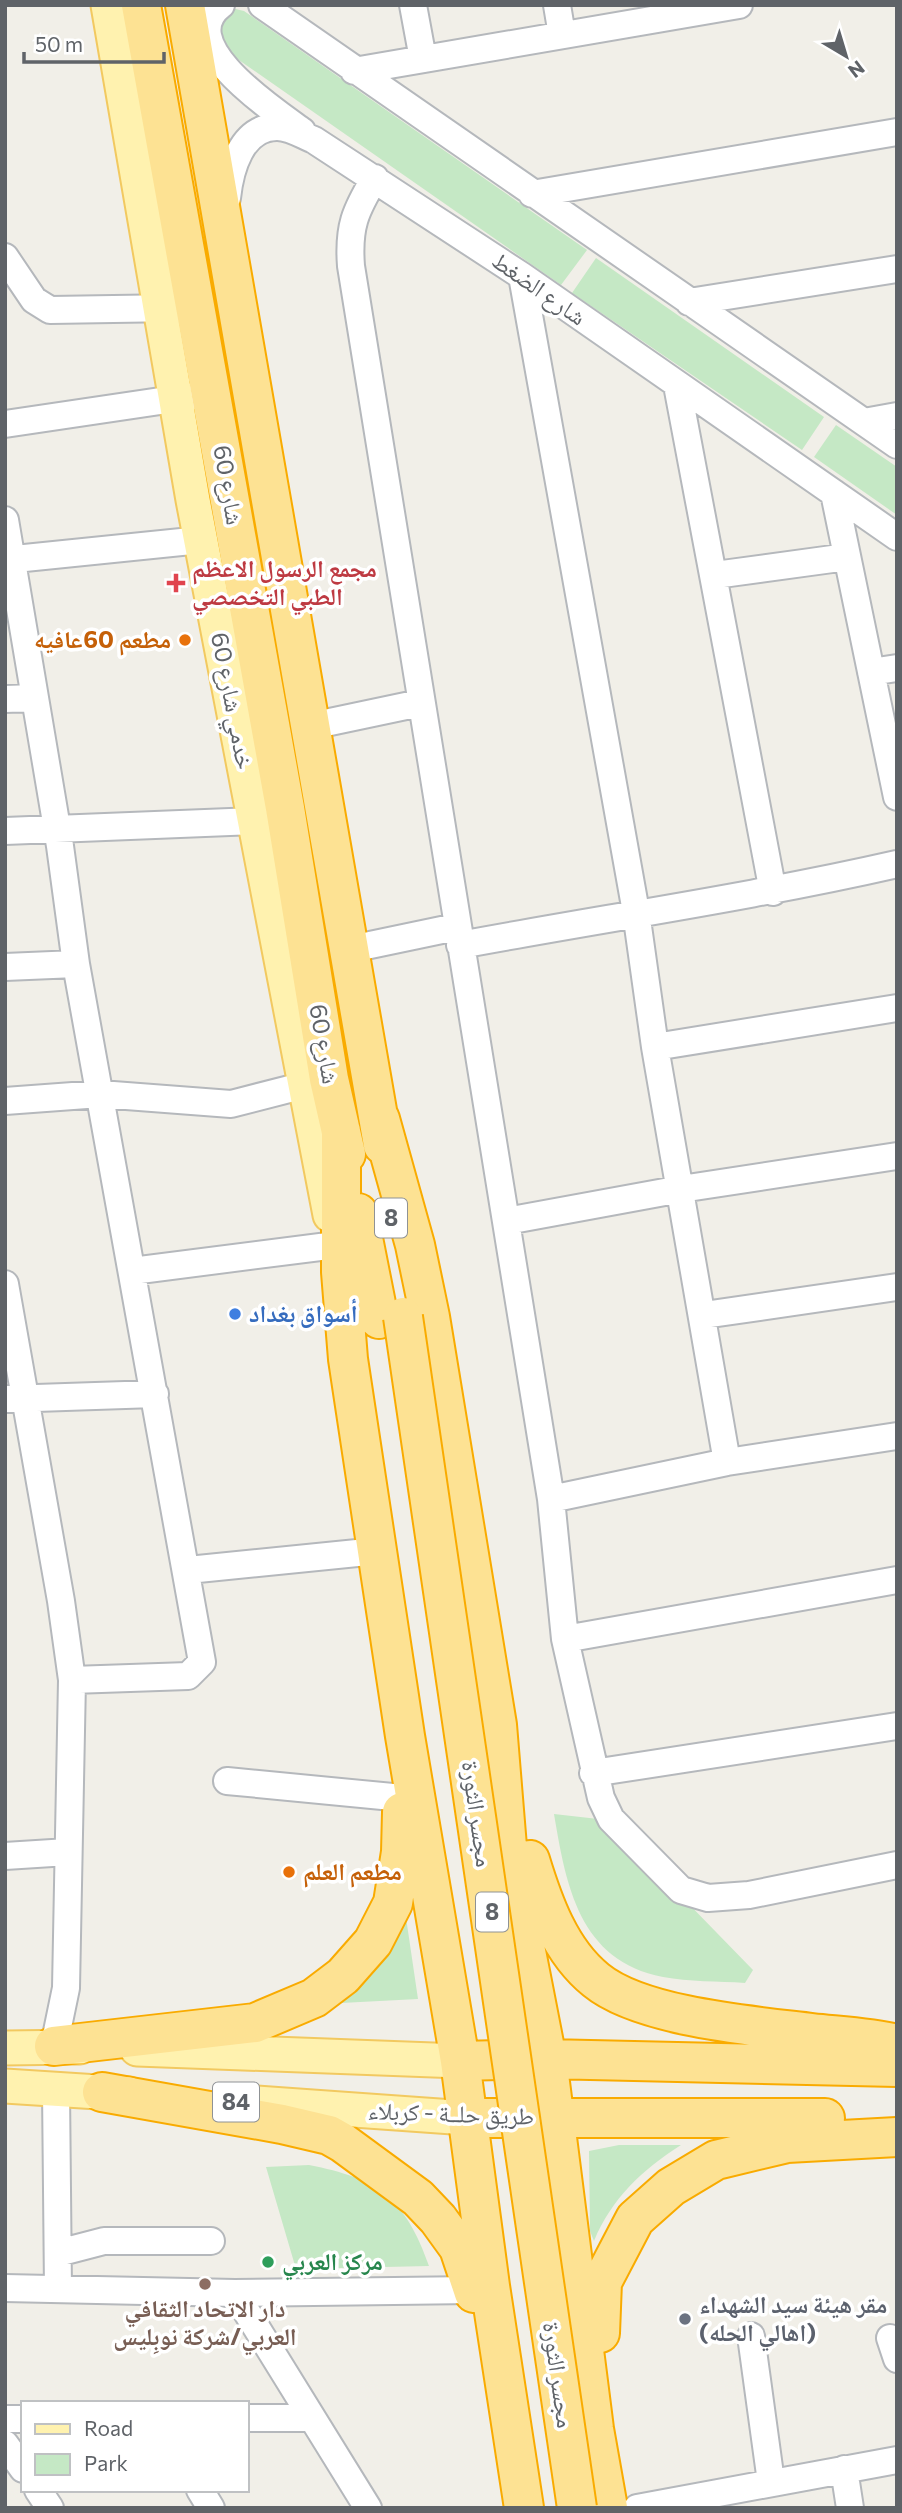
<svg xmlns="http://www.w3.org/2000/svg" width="902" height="2513" viewBox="0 0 902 2513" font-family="Commissioner,'Noto Naskh Arabic',sans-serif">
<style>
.green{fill:#c5e8c5}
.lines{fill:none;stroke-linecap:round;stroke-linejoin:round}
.minor-casing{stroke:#b5b8bc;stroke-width:30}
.major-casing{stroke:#f2c960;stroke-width:37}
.highway-casing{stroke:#f9ab00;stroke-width:42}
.minor{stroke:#fff;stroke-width:26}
.major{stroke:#fff2af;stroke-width:33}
.highway{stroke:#fde293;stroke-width:38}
.highway-bridge-casing{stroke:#f9ab00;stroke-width:42;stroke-linecap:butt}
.highway-bridge{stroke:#fde293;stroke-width:38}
.health-dot{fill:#e0444e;stroke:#fff;stroke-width:2.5}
.food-dot{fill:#e8710a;stroke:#fff;stroke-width:2.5}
.shop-dot{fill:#3f7fe0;stroke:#fff;stroke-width:2.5}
.leisure-dot{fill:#2e9e5b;stroke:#fff;stroke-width:2.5}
.education-dot{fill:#8d6e63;stroke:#fff;stroke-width:2.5}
.worship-dot{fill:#6b7280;stroke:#fff;stroke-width:2.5}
.labels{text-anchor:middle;stroke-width:7;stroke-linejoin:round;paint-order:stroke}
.shield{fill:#fff;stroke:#8f9295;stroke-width:2}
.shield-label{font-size:23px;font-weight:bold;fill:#5f6368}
.street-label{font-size:24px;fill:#5f6368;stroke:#fff}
.health-label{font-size:24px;font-weight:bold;fill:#be3a42;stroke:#fff;text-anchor:start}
.food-label{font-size:24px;font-weight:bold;fill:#c56008;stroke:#fff;text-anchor:end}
.shop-label{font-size:24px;font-weight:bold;fill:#366cbe;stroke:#fff;text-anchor:start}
.leisure-label{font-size:24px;font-weight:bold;fill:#27864d;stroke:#fff;text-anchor:start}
.worship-label{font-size:24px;font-weight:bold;fill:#5b616d;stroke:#fff;text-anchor:start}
.education-label{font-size:24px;font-weight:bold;fill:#785e54;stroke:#fff}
</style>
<rect width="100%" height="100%" fill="#f1efe8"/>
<path class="green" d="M231 8 244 11 587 250 561 285 216 44V18Z
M596 258 824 417 802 450 572 293Z
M836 425 897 467V515L814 457Z
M554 1814 607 1820 753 1970 745 1983C718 1981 689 1982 663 1977 579 1961 566 1885 554 1814Z
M404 1904 418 1999 322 2004Z
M619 2145H681C642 2170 612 2198 594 2241L590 2231 589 2151Z
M309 2165C377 2178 406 2199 429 2266L296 2269 266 2167Z"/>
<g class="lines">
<defs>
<path id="minor" d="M221 5C171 43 273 110 302 131
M262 5 897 445
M413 5 423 59
M557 5 562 35
M354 71 739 5
M375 178C355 211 348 227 351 266L551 1499 565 1639 601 1798 611 1819 681 1890 708 1898 749 1895 897 1865
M532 194 897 132
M227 198C230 170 241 127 277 127 290 127 302 135 314 140L522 276 897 537
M5 257 34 300 50 310 177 308
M522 276 636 912 655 1047 727 1462
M689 302 897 269
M677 385 773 892
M864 422 897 416
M5 424 194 396
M834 493 897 797
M5 520 60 846 76 964 202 1662 188 1676 72 1680
M5 560 201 540
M715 575 847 557
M871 672 897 668
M5 699 35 698
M311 726 420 703
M5 831 255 821
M460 945C605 918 752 897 897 864
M351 949 456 927
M5 967 76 964
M655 1047 897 1008
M5 1101 100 1094 231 1104 305 1085
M507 1221 681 1189 897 1156
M132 1271 336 1245
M5 1284 61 1601 72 1680 66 1988 54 2046
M704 1315 897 1287
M6 1399 155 1394
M551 1499 727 1462 897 1436
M188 1570 377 1551
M565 1639 897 1580
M593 1773 897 1726
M227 1781 403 1798
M5 1856 68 1852
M56 2090 58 2289
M58 2253 104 2241H211
M5 2288 235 2293 474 2290
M235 2293 368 2508
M751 2336 771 2482
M890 2338 897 2359
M247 2418H310
M5 2419H23
M5 2444 23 2469
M844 2469 850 2508
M38 2490 50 2508
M200 2490 211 2508
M637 2508 897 2460"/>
<path id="major" d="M108 5 193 500 330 1215
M5 2048 80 2047
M137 2049 460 2061
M5 2086 129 2094
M242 2102 467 2118"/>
<path id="highway" d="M141 5 285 808 329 1079 346 1154
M185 5 383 1145
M380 1119 415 1245 430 1317 497 1725 508 1859 547 2059 594 2429 608 2508
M341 1131V1272L348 1359 405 1736 460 2061 490 2286 524 2508
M358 1213 379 1319
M530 1860C543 1903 560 1951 596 1980 641 2017 754 2026 812 2033 840 2036 870 2037 897 2044
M54 2046 255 2023 314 1998 343 1976 373 1942 393 1903 401 1852 402 1812
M460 2061 547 2059 897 2067
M102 2092 282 2124 329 2135 343 2143 418 2198 438 2219 459 2248 474 2293
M467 2118H825
M600 2333 602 2282 635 2219 671 2187 716 2160 787 2143 897 2137"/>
</defs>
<use href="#minor" class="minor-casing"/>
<use href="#major" class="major-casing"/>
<use href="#highway" class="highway-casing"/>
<use href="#minor" class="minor"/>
<use href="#major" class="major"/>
<use href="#highway" class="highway"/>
<defs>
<path id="highway-bridge" d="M403 1317 577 2508"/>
</defs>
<use href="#highway-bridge" class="highway-bridge-casing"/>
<use href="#highway-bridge" class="highway-bridge"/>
</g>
<path class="health-dot" d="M172.5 572.5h7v7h7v7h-7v7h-7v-7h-7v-7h7z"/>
<g class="food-dot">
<circle cx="185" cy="640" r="7"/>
<circle cx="289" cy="1872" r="7"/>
</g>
<circle class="shop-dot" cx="235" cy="1314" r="7"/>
<circle class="leisure-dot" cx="268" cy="2262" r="7"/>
<circle class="education-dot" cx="205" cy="2284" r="7"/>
<circle class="worship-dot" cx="685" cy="2319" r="7"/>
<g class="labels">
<g class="shield">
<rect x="375" y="1198.5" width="32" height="39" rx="5"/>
<rect x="476" y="1892.5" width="32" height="39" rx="5"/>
<rect x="213" y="2082.5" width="46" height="39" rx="5"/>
</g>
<g class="shield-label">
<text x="391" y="1226">8</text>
<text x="492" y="1920">8</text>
<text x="236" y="2110">84</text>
</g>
<g class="street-label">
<text transform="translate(539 289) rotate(35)" y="8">شارع الضغط</text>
<text transform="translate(228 485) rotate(80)" y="8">شارع 60</text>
<text transform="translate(232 701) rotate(79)" y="8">خدمي شارع 60</text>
<text transform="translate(324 1044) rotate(80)" y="8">شارع 60</text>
<text transform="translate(477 1814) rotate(82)" y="8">مجسر الثورة</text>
<text transform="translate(451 2114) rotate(2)" y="8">طريق حلــة - كربلاء</text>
<text transform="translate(558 2375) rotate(82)" y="8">مجسر الثورة</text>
</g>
<g class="health-label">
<text x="192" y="577">مجمع الرسول الاعظم<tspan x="192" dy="28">الطبي التخصصي</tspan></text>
</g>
<g class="food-label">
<text x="171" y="648">مطعم 60عافيه</text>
<text x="303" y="1880" text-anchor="start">مطعم العلم</text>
</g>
<g class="shop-label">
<text x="249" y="1322">أسواق بغداد</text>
</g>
<g class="leisure-label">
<text x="282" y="2270">مركز العربي</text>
</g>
<g class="worship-label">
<text x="699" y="2313">مقر هيئة سيد الشهداء<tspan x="699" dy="28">(اهالي الحله)</tspan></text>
</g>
<g class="education-label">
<text x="205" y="2317">دار الاتحاد الثقافي<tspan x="205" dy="28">العربي/شركة نوبِليس</tspan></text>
</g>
</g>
<rect width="902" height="2513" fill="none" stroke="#5f6368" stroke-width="14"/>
<rect x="21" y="2401" width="228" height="91" fill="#ffffff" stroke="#bfc1c3" stroke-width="2"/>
<rect x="35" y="2424" width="35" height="10" fill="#fff2af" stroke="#bfc1c3" stroke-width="2"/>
<text x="84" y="2436" font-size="21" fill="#5f6368">Road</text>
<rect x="35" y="2454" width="35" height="21" fill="#c5e8c5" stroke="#bfc1c3" stroke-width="2"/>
<text x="84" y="2471" font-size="21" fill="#5f6368">Park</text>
<g transform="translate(846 56) rotate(142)" stroke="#ffffff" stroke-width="5" paint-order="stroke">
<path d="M0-5L12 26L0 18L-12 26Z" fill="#5f6368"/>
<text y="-10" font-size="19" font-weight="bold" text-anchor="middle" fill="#5f6368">N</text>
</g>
<path d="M24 52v10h140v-10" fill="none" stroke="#5f6368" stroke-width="3.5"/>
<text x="35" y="52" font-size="21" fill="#5f6368" stroke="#ffffff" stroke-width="5" paint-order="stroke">50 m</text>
</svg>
